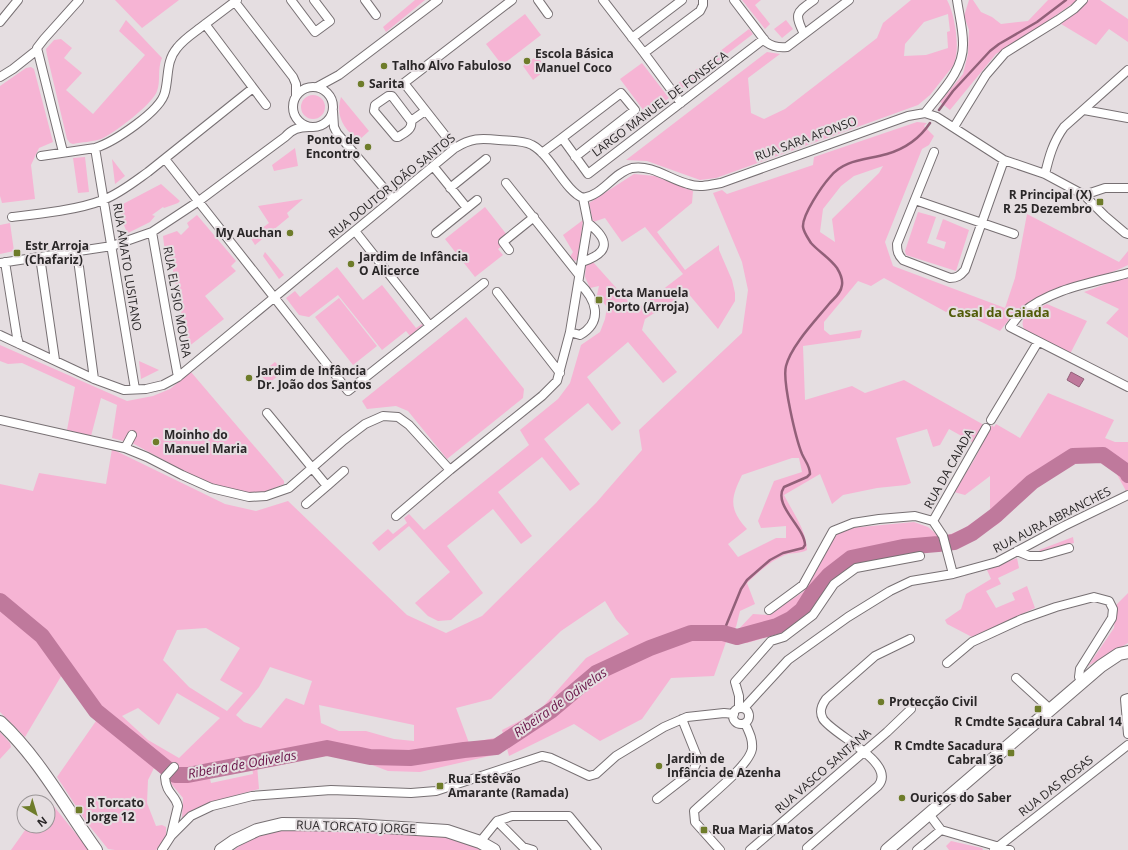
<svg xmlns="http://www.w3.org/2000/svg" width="1128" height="850" viewBox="0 0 1128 850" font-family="'Open Sans',sans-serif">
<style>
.green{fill:#f6b4d4;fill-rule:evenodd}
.water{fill:#bf799c;stroke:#926079}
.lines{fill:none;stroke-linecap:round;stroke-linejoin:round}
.stream{stroke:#926079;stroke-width:2.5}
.river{stroke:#bf799c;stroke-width:16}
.street-casing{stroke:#777073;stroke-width:10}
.secondary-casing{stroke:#777073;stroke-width:14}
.street{stroke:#fff;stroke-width:8}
.secondary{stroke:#fff;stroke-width:12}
.poi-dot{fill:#6e7c2a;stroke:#e5dee1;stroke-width:1.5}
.labels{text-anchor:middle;stroke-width:4;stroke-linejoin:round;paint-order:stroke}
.poi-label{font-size:12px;font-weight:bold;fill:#2a2728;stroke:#e5dee1;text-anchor:start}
.street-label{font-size:12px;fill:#2a2728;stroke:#e5dee1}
.neighbourhood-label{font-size:13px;font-weight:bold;fill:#505b08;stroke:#e5dee1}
.water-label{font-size:13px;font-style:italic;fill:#681347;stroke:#e5dee1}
</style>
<rect width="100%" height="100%" fill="#e5dee1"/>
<path class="green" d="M115 0H179L142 28Z
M415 0H425L386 32 383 27Z
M742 0H761L755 5 770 24 765 29Z
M911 0H947C955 14 961 51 953 66L930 95 918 105 716 178 700 180 647 161 626 160 767 52 780 54 748 78 751 113 764 119 785 109 877 38 883 23ZM948 14 950 31 947 32 948 48 926 55 904 56 905 44 924 22Z
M969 0H973L981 12 992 17 1001 24 1028 21 1048 0H1078L1029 34 996 54 950 110 940 102 963 74 968 54 969 30 964 16Z
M1089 0H1100L1128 19V42L1109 29 1096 45 1061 24Z
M525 14 541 35 502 65 486 44Z
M126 20 162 58C157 69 161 81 157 91 153 104 113 134 101 139 92 142 82 142 73 144L70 143 67 139 47 55 46 49 54 40 61 39 72 48 64 58 82 73 66 90 93 114 145 55 119 31Z
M786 20 793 29 782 38 774 29Z
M749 29 753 34 681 89 677 84Z
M537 56 547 69 533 80 523 66Z
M642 63 669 98 647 115 620 79Z
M31 67 34 69 53 142 39 148 31 165 35 199 2 203 0 196V86L26 68Z
M301 107a12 12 0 1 1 24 0a12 12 0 1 1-24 0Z
M341 97 369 131 358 141C344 128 335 117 341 97Z
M917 122 927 123 924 126 934 136 929 145 922 149 885 242 893 266 1005 308 1015 278 1027 214 1119 262 1128 251V265C1093 283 1050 284 1018 310 1011 316 1006 324 1000 331L953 308 946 312 884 278 871 286 858 281 824 322V330L830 335 862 330 860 338 803 346 805 400 852 386 865 393 904 380 984 425 974 443 949 429 940 445 933 447 927 429 896 438 911 483 906 485 877 488 843 495 832 504 820 474 784 495C793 513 806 529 807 550 800 554 793 552 785 555 770 561 759 572 747 583L755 604 740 611 736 627 732 631 736 632 753 614 768 615 803 592 835 536 841 531 850 528 914 522 928 527 940 537 943 549 857 564 832 583 809 615 787 631 747 643 726 642 714 676 671 678 642 719 600 741 574 724 509 756 502 730 539 711 586 658 629 634 616 619 605 601 561 631 491 699 456 708 469 743 494 738 498 754 420 772 388 771 362 761 344 757 315 755 257 765 259 789 222 799 200 807 182 818 183 798 168 780 177 769 162 775 154 768 148 780 147 803 156 826 162 825 166 827V839L156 850H115L108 849 87 823 57 777 96 721 63 673 25 737 0 712V484L33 491 39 473 106 484 112 449 225 504 256 511 288 501 407 615 446 633 482 616 596 503 642 450 639 430 742 333 748 290 742 262 713 193 722 190 727 194 813 165 814 157ZM883 166 879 173 832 219 835 242 820 232 823 209 841 186 854 176ZM792 458H799L802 472 774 481 758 521 761 528 786 526V538H776L738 557 728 544 747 529C728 508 731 498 742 475ZM206 628 240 648 220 680 243 693 227 711 189 687 163 660 177 630ZM270 667 312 681 304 705 286 698 261 728 244 722 236 715 259 687ZM177 693 220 718 179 758 148 740 122 716 138 708 159 725ZM319 705 414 725V741L394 739 366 731H339L321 723ZM252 766 253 774 211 783 209 775Z
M295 148 298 166 274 171 272 165Z
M85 157 89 192 78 193 73 158Z
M112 159 125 176 115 184Z
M634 174 655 176 693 191 692 203 657 232 685 270 719 245V250L732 280 735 293V301L718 329 687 292 645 319 642 330 677 372 663 383 628 342 587 377 621 423 612 431 588 403 544 439 580 484 570 491 542 457 498 492 532 536 521 544 493 509 447 546 483 593 451 620 438 621 428 616 415 603 450 572 409 526 379 551 372 543 388 529 393 534 407 523 404 518 409 514 424 530 529 445 520 430 558 399 570 383 581 345 600 332 605 319 607 307 597 295 599 286 590 288 585 277 586 264 593 262 636 310 683 274 645 227 622 242 605 218 593 222 589 203Z
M161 184 180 201 178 203 164 208 163 207 152 215 155 216 150 222 128 233C123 226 119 212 123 204Z
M303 199 287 213 289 217 255 245 250 237 269 223 258 206Z
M485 207 507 235 499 241 502 246 498 249 503 255 475 277 445 239Z
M918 212 936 217 927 243 944 249 946 242 936 239 943 219 969 230 956 271 906 255 905 251Z
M197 215 236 261 231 266 236 271 205 296 224 319 188 347 171 260 166 261 163 236 177 231 181 235 189 227 187 223Z
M583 220 578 259 575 261 570 257 573 252 563 235Z
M10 223 14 251 0 254V225Z
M265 252 284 275 279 279 263 256Z
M337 267 363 300 382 285 416 328 422 324 423 325 410 336 406 331 382 350 338 295 309 317 299 315 286 298 295 291 300 297Z
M1128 276V338L1106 323 1119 309 1084 292Z
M339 298 377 346 353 365 315 317Z
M1047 304 1087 321 1070 354 1025 330C1015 317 1038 308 1047 304Z
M466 317 524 389 523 398 447 459 408 411 396 406 367 409 362 401Z
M0 345 127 401 153 396 170 389 191 372 284 481V484L257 495 219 488 191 475 134 444 112 438 117 405 101 398 91 436 67 430 75 387 22 363 8 364 0 361Z
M139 361 159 370 141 379Z
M275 362 284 371 268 384 260 374Z
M1048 393 1114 420 1105 438 1115 442H1128V490L1126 491 1114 469 1108 464 1085 461 1074 464 1045 480 998 524 961 545 949 548 946 536 963 529 990 511V476L965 495 954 492 974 460 992 425 994 427 996 424 1020 438Z
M1073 537 1074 543 1041 552 1039 550Z
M1017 558 1019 568 998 578 1001 584 986 591 996 608 1015 600 1012 593 1027 586 1035 608 972 637 947 624 945 620 961 609 966 594 991 579 987 570Z
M1128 593V643L1088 666 1114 628 1116 605Z
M0 732 10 743 11 747 0 759Z
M48 799 89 850H11L28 826H48V802H45Z
M273 829 442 835 486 850H234L250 838Z
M951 841 982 848 983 850H949L946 846Z"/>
<path class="water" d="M1071 372 1084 379 1079 387 1067 380Z"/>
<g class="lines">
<path class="stream" d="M939 110 953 91 990 51 999 44 1037 22 1066 0
M723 633 741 589 747 580 770 560 783 553 803 548 805 545C805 527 772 505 784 487L807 477 810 474C810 466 805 461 802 454 796 439 782 381 786 366 791 346 815 321 829 304 834 298 841 294 842 285 843 279 840 273 837 268 830 258 819 252 811 243 808 238 804 233 803 227 802 215 822 186 830 177 844 159 867 160 887 154 904 149 920 138 930 123"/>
<path class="river" d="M0 601 42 636 96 711 175 775H188L327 748 370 757 410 758 464 750 496 747 552 710 596 673 650 648 691 633H723L737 637 777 626 791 619 802 610 812 594 829 575 851 558 903 547 938 544 954 542 972 533 996 515 1032 482 1073 456 1103 455 1127 472 1128 475"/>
<defs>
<path id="street" d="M291 0 315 32 330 21 314 0
M365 0 376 15
M538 0 548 14
M603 0 644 53 700 11 703 5V0
M734 0 766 42C773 47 779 48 787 47L849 0
M235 2 293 77 296 84V96
M0 22 18 0
M205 24 266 105
M804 34C794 13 796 13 814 0
M632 38 682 0
M644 53 681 103
M0 77 13 69 37 50
M293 107a20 20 0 1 1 40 0a20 20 0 1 1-40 0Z
M317 87 339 75 438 0
M1084 110 1128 118
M333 111 334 127 337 133 393 199
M925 113 937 117 1004 160 1045 174 1084 195 1105 216 1125 233 1128 234
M411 121C413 129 405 133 398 137H396L374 111 375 105 388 96H392L411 121 425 111
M954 127 986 75 1005 53 1058 20 1074 9 1083 0
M562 138 621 93 635 110 575 157
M95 148 135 389
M455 148 404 83 512 0
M63 152 37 48 44 39 79 0
M934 152 897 244C897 251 898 255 903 260L950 278C957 278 960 276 965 270L1004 160
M542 153 562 138 588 174 764 39
M41 156 95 148C114 142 161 111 165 92 169 76 166 61 177 48 183 40 192 34 200 28 212 19 225 9 237 0
M165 159 348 391 430 326 355 231
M433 166 467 208
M1045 174C1049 157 1053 142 1064 127L1128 70
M506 183 579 275
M450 188 486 159
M1084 195 1105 188H1128
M583 198C603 195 613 173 632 168 651 164 671 180 688 184 699 188 710 185 721 183L908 116 925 113C940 93 964 71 963 43 963 29 959 14 957 0
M915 200 1014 234
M12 217C39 214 78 210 103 200 119 194 134 182 148 172L253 88
M152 232 168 323 178 377
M436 233 477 200
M509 250 503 242 534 217
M77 252 94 379
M40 257 55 360
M5 262 17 337 19 344
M582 262C609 253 611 241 588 223
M0 263 112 246 152 232 199 201 285 137C292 129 299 127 309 127
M1128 273C1092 283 1052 288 1022 313 1017 317 1014 322 1010 327L1128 387
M497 292 560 373
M430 326 484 283
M570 332 580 335C604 321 596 299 579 283
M0 335 94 379 124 390 146 389 163 385 178 377 455 148C471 138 480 138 499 140 509 141 523 140 532 145 551 155 565 191 583 198
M267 413 327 486 344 471
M0 420 125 448 147 457 182 475 211 488 249 497 266 496 289 488 344 440 365 424 383 416 398 417 409 425 450 470
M991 420 1038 342
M125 448 132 435
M306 504 327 486
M396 516 450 470 542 396 557 381 570 332 588 223 583 198
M933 521 986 428
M1017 551 1029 556H1041L1069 548
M769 610 803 585 833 531 853 523 879 519 915 516 933 521 943 536 953 574
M947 663 972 642 1022 619 1056 607 1094 597 1109 601 1113 609 1112 618 1080 669 1079 677 1082 681
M1016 678 1050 709
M1128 698 1125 699 1128 734
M739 708V696L735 682 771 641 784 637 813 615 834 584 856 568 920 556
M744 708 788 660 848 617 890 591 911 581 953 574 997 562 1064 526 1128 495
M733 716a8 8 0 1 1 16 0a8 8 0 1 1-16 0Z
M657 799 693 771 698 759 682 719
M929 814 941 830 1010 850
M497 821 523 847 533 850
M171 835 178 806C175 794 166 794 165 777L174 767
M480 842 497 821 512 816H569L597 850
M807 848 878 786C898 763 833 735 823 719 819 712 821 706 826 699L875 656 910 639
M162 850 171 836 191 816 212 806 252 796 331 790 411 793 436 791 542 756 551 758 589 776 596 774 616 756 664 727 687 717 724 713 734 714
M720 850 695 822 694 811C707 798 749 766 752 749 753 739 749 732 745 723
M750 850 887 732 911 709
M917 850 941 830
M994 850 1128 745"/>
<path id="secondary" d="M0 722C39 758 65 807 96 850
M221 850 234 841 257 830 282 824 355 825 447 831 480 842 494 850
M887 850 1101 666 1119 654 1128 652"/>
</defs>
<use href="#street" class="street-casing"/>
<use href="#secondary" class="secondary-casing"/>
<use href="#street" class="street"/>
<use href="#secondary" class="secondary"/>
</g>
<g class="poi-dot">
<circle cx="527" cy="61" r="4"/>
<circle cx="384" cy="66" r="4"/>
<circle cx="361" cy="84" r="4"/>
<circle cx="368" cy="147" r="4"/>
<rect x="1096" y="198" width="8" height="8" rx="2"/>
<circle cx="290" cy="233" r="4"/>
<rect x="13" y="249" width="8" height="8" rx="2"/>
<circle cx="351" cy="264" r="4"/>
<rect x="595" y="296" width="8" height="8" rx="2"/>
<circle cx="249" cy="378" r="4"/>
<circle cx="156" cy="442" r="4"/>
<circle cx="881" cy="702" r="4"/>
<rect x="1034" y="705" width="8" height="8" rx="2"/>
<rect x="1007" y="749" width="8" height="8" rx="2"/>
<circle cx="659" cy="766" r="4"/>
<rect x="436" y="782" width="8" height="8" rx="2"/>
<circle cx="902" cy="798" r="4"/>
<rect x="75" y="806" width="8" height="8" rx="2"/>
<rect x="700" y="826" width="8" height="8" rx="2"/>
</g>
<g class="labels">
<g class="poi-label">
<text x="535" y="58">Escola Básica<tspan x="535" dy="14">Manuel Coco</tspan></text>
<text x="392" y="70">Talho Alvo Fabuloso</text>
<text x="369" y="88">Sarita</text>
<text x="360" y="144" text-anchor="end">Ponto de<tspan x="360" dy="14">Encontro</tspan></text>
<text x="1092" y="199" text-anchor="end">R Principal (X)<tspan x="1092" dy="14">R 25 Dezembro</tspan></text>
<text x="282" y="237" text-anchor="end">My Auchan</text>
<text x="25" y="250">Estr Arroja<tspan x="25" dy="14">(Chafariz)</tspan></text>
<text x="359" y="261">Jardim de Infância<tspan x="359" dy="14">O Alicerce</tspan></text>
<text x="607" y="297">Pcta Manuela<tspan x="607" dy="14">Porto (Arroja)</tspan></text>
<text x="257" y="375">Jardim de Infância<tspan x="257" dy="14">Dr. João dos Santos</tspan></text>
<text x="164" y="439">Moinho do<tspan x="164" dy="14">Manuel Maria</tspan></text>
<text x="889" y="706">Protecção Civil</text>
<text x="1038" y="726" text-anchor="middle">R Cmdte Sacadura Cabral 14</text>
<text x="1003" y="750" text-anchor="end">R Cmdte Sacadura<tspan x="1003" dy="14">Cabral 36</tspan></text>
<text x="667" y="763">Jardim de<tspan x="667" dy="14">Infância de Azenha</tspan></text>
<text x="448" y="783">Rua Estêvão<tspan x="448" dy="14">Amarante (Ramada)</tspan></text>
<text x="910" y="802">Ouriços do Saber</text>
<text x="87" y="807">R Torcato<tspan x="87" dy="14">Jorge 12</tspan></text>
<text x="712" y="834">Rua Maria Matos</text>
</g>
<g class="street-label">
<text transform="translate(660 104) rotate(-37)" y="4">LARGO MANUEL DE FONSECA</text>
<text transform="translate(806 139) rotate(-20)" y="4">RUA SARA AFONSO</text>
<text transform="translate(392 186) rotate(-39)" y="4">RUA DOUTOR JOÃO SANTOS</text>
<text transform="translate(127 267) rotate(81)" y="4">RUA AMATO LUSITANO</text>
<text transform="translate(177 302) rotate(80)" y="4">RUA ELYSIO MOURA</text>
<text transform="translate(949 469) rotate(-61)" y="4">RUA DA CAIADA</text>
<text transform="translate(1052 520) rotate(-27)" y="4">RUA AURA ABRANCHES</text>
<text transform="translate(823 771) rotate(-41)" y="4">RUA VASCO SANTANA</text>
<text transform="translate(1056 786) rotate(-38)" y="4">RUA DAS ROSAS</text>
<text transform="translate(356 827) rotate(2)" y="4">RUA TORCATO JORGE</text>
</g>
<g class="neighbourhood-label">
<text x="999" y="317">Casal da Caiada</text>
</g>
<g class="water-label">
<text transform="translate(560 702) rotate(-35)" y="5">Ribeira de Odivelas</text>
<text transform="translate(242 764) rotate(-10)" y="5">Ribeira de Odivelas</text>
</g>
</g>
<g transform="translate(36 814) rotate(142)"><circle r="19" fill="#e5dee1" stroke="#9a9597"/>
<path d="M0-3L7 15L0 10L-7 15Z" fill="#6e7c2a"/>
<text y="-6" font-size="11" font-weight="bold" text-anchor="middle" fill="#2a2728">N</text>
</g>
</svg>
